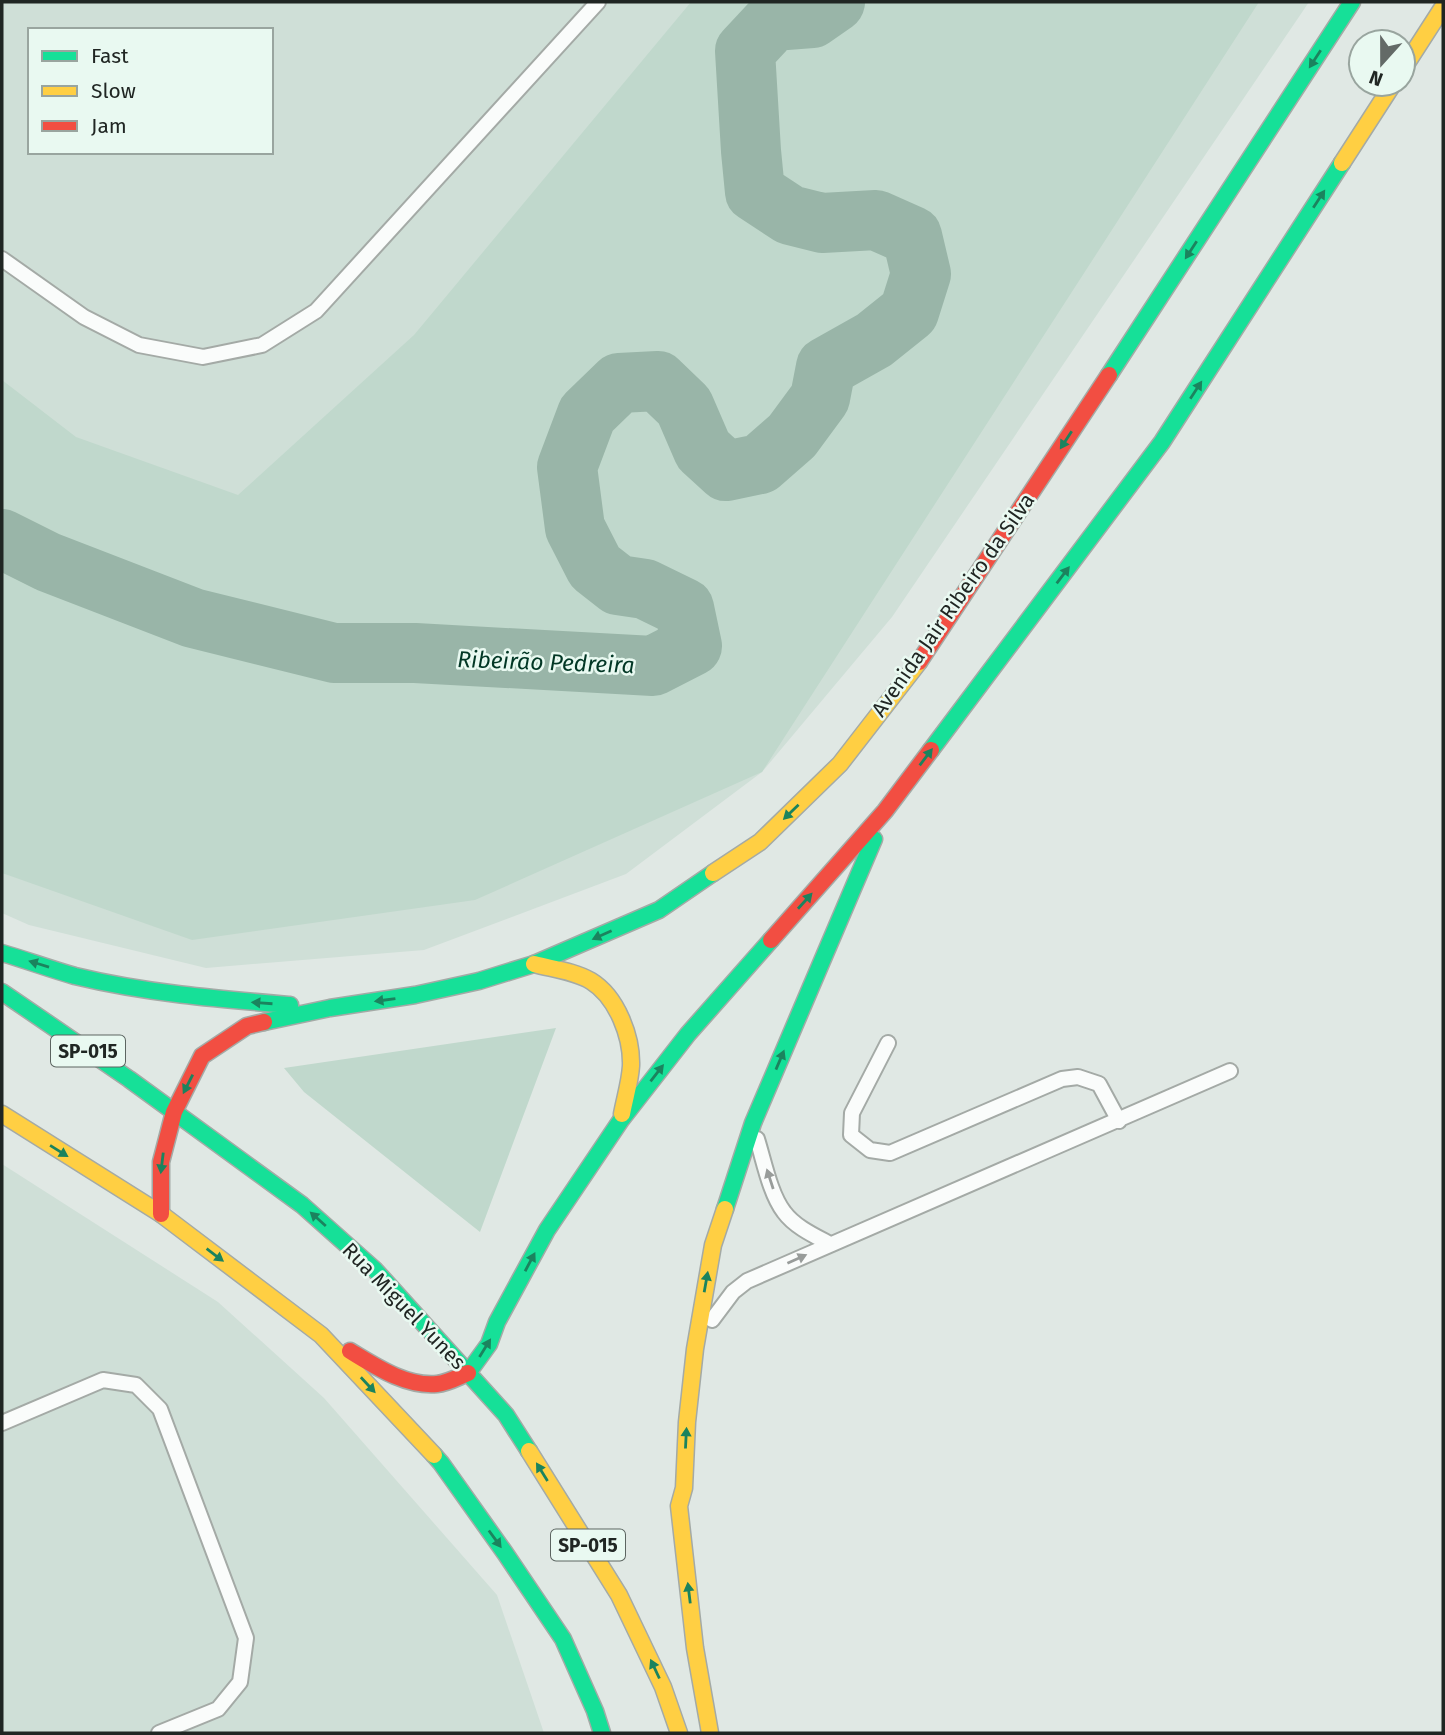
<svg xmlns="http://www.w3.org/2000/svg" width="1445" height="1735" viewBox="0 0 1445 1735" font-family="'Fira Sans',sans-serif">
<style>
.built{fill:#cfdfd7;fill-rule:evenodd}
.green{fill:#c0d8cc}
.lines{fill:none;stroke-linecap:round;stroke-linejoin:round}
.river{stroke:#99b5a8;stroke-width:60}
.lane-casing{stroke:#a4aaa6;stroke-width:18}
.fast-casing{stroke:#a4aaa6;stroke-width:19}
.slow-casing{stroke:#a4aaa6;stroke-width:19}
.jam-casing{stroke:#a4aaa6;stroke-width:19}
.lane{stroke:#fafcfb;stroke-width:14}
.fast{stroke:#16e098;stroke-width:16}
.slow{stroke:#ffcf43;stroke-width:16}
.jam{stroke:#f24e42;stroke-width:16}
.oneway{fill:#1b835e}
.oneway2{fill:#989c9a}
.labels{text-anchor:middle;stroke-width:5;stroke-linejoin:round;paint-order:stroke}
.shield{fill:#e9f9f1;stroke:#5c6561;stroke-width:2}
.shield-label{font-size:19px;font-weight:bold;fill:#202623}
.street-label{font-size:21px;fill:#202623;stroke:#e9f9f1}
.water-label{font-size:23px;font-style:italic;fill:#023725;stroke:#e9f9f1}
</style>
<rect width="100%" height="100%" fill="#e0e8e4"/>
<path class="built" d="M2 2H1309L892 617 762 772 626 874 424 950 206 968 29 925 2 913ZM30 30H271V152H30Z
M2 1164 218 1302 324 1398 497 1595 544 1733H2Z"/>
<path class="green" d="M691 2H1259L762 772 475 900 192 940 2 873V380L76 437 238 495 414 335Z
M556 1028 480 1232 304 1092 284 1068Z"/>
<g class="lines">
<path class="river" d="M2 539 48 562 193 618 334 653H415L653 666 692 646 684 608 645 589 618 585 595 567 575 528 567 467 587 414 619 383 658 381 684 406 703 450 726 471 760 464 792 436 820 398 826 367 874 340 909 312 921 274 912 236 876 220 822 223 790 215 755 192 751 151 745 51 773 21 812 18 835 2"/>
<defs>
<path id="lane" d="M2 259 84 317 139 345 203 357 262 345 316 311 598 2
M888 1043 852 1113 851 1135 870 1150 890 1153 1062 1079 1078 1077 1099 1084 1119 1121
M757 1139C764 1161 770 1194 784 1212 795 1227 815 1236 830 1244
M712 1320 733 1292 747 1281 1230 1071
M2 1423 103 1380 136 1385 160 1409 246 1638 240 1682 218 1709 159 1733"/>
<path id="fast" d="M1109 375 1352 2
M931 750 1162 442 1342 163
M2 953C26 960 50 969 75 976 145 993 218 999 290 1005
M2 992 129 1079 302 1205 375 1270 506 1415 529 1451
M264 1022 330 1008 415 995 479 981 534 964 659 910 713 873
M725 1209 753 1123 874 839
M468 1373 489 1344 497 1322 547 1230 621 1120 688 1034 771 940
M434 1455 441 1463 505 1553 563 1639 595 1711 602 1733"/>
<path id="slow" d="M1403 69 1443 7
M1342 163 1393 84
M713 873 760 842 840 764 919 662
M534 964C553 969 574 971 591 981 617 997 632 1037 631 1066 630 1082 625 1098 622 1114
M2 1114 161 1214 321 1335 434 1455
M529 1451 619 1595 663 1687 679 1733
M710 1733 695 1648 679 1506 684 1488 687 1422 695 1349 713 1245 725 1209"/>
<path id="jam" d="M919 662 1109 375
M771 940 885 811 931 750
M161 1214V1162L174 1112 202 1056 247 1026 264 1022
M350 1351C375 1366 406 1387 437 1384 448 1383 458 1377 468 1373"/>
</defs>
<use href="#lane" class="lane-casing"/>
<use href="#fast" class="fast-casing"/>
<use href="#slow" class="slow-casing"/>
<use href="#jam" class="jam-casing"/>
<use href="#lane" class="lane"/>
<use href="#fast" class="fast"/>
<use href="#slow" class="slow"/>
<use href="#jam" class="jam"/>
</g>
<defs><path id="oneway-solid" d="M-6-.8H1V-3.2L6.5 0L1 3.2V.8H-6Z" transform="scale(1.75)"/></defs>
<g class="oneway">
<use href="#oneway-solid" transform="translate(1315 59) rotate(123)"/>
<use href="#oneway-solid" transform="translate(1319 199) rotate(-57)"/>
<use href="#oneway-solid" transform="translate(1191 250) rotate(123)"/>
<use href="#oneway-solid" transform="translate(1196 390) rotate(-57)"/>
<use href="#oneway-solid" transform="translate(1066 440) rotate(123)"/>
<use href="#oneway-solid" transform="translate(1063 575) rotate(-53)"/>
<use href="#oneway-solid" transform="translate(926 757) rotate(-53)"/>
<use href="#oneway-solid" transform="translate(791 812) rotate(136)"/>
<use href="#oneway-solid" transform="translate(805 901) rotate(-48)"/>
<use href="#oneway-solid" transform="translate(602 935) rotate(156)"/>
<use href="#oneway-solid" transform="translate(39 964) rotate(-163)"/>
<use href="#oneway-solid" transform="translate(385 1000) rotate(172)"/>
<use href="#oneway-solid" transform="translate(262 1003) rotate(-176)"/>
<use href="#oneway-solid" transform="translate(780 1060) rotate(-67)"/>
<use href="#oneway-solid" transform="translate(657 1073) rotate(-52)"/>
<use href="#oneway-solid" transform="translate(188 1084) rotate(117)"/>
<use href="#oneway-solid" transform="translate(59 1151) rotate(32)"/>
<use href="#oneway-solid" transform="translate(162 1163) rotate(97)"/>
<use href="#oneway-solid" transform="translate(318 1219) rotate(-138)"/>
<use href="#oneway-solid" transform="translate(215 1255) rotate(37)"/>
<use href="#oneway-solid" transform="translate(530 1262) rotate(-62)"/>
<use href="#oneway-solid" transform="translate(706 1282) rotate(-80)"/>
<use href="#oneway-solid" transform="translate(485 1348) rotate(-58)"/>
<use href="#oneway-solid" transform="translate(368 1385) rotate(47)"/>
<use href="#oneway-solid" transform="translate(686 1438) rotate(-87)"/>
<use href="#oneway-solid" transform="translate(542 1472) rotate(-122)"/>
<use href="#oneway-solid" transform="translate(495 1539) rotate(54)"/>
<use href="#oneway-solid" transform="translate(689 1593) rotate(-97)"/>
<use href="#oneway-solid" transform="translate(655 1669) rotate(-115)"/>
</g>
<g class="oneway2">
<use href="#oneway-solid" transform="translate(770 1179) rotate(-108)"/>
<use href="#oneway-solid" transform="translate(797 1259) rotate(-24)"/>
</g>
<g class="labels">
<g class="shield">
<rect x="51" y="1035.5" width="74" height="31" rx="5"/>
<rect x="551" y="1529.5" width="74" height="31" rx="5"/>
</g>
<g class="shield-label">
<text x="88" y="1058">SP-015</text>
<text x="588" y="1552">SP-015</text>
</g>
<g class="street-label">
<text transform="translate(953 605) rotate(-55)" y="7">Avenida Jair Ribeiro da Silva</text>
<text transform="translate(404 1306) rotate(46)" y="7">Rua Miguel Yunes</text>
</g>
<g class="water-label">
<text transform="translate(546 662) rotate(2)" y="8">Ribeirão Pedreira</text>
</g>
</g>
<rect width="1445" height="1735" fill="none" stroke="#202623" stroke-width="7"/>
<rect x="28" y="28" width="245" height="126" fill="#e9f9f1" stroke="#99a59f" stroke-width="2"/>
<rect x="42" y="51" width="35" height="10" fill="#16e098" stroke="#99a59f" stroke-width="2"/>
<text x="91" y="63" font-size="21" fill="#202623">Fast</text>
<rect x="42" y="86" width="35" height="10" fill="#ffcf43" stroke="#99a59f" stroke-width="2"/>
<text x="91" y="98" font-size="21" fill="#202623">Slow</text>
<rect x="42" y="121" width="35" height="10" fill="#f24e42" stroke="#99a59f" stroke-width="2"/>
<text x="91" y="133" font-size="21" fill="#202623">Jam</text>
<g transform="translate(1382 63) rotate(201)"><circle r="33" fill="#e9f9f1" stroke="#99a59f" stroke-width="2"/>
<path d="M0-5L12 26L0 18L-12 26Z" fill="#636a67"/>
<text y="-10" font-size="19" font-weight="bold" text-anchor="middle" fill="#202623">N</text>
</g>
</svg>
